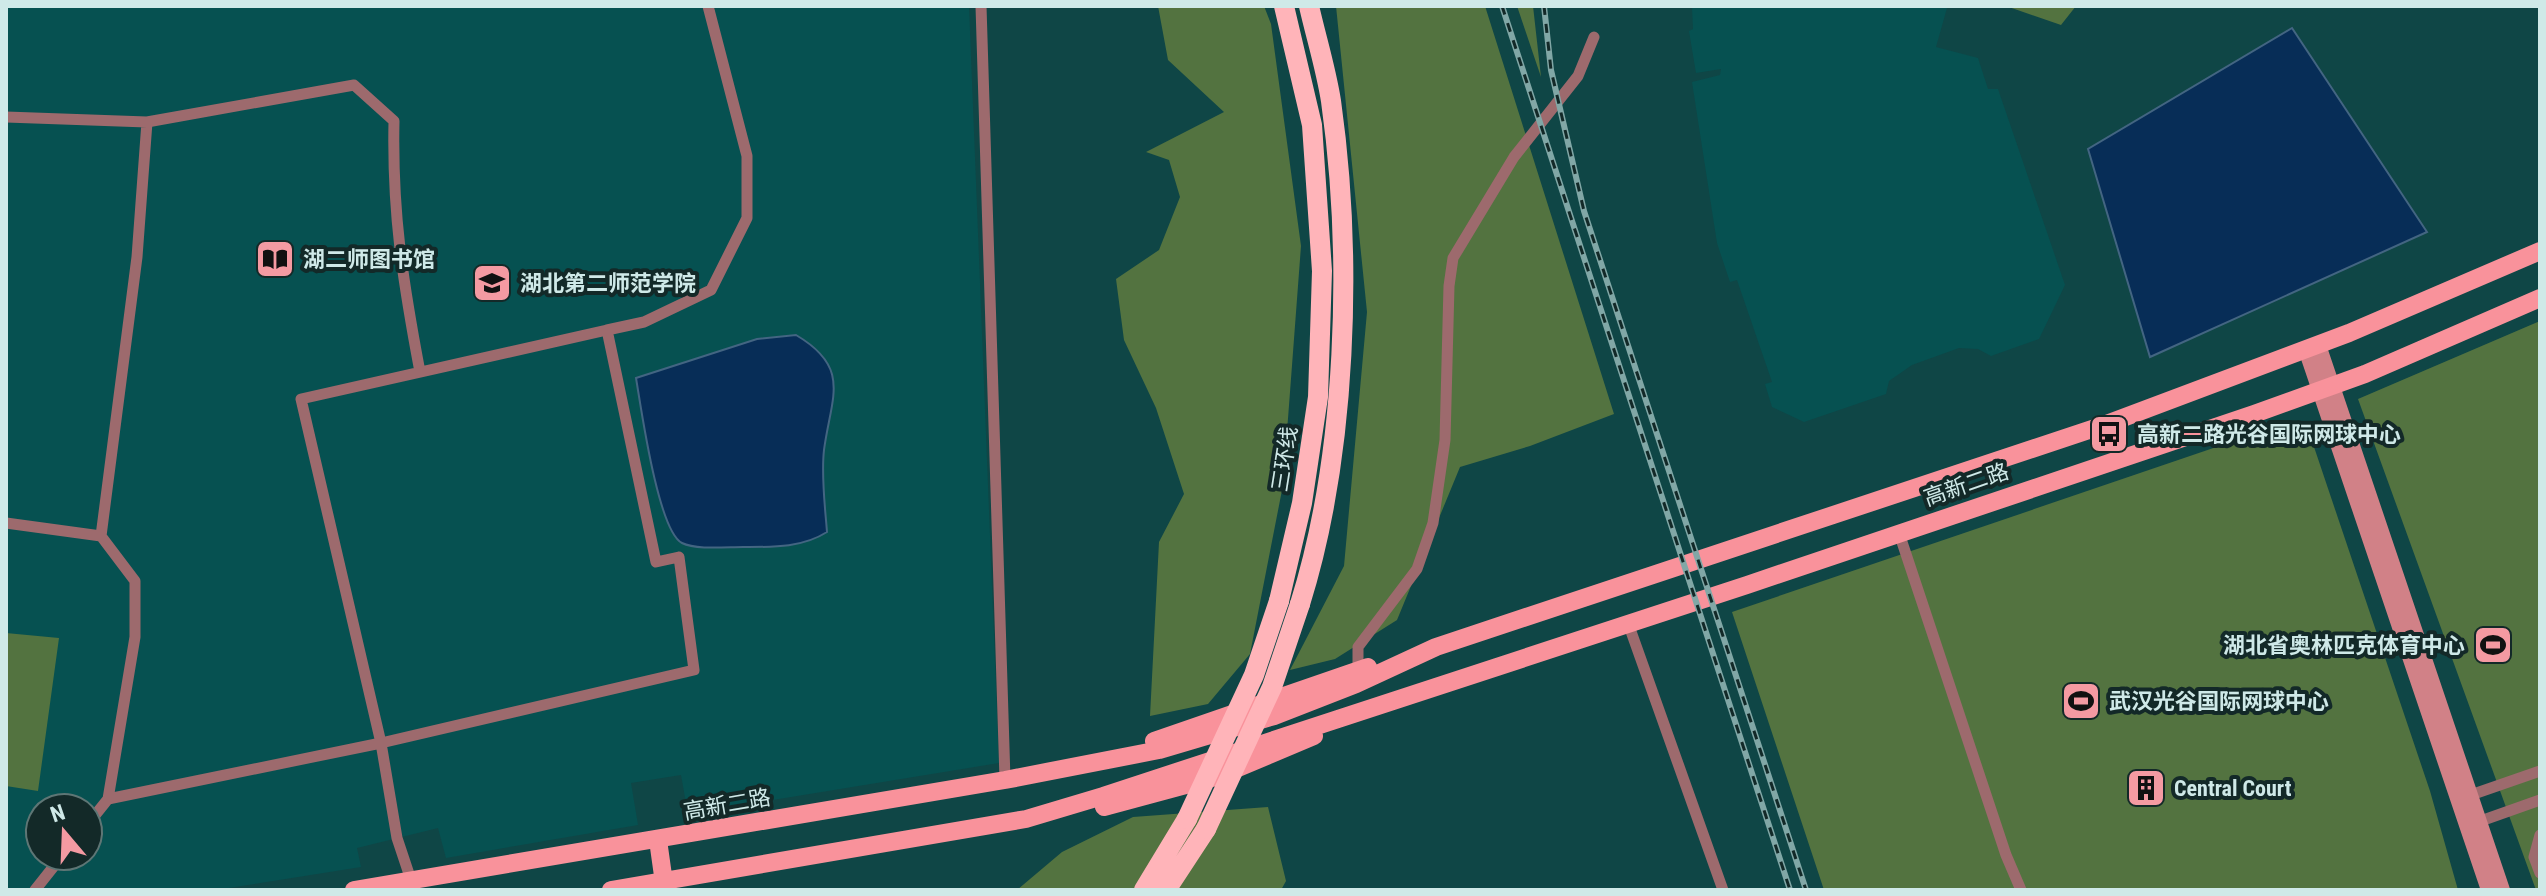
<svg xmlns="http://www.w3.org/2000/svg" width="2546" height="896" viewBox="0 0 2546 896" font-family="'Roboto Condensed','Noto Sans SC',sans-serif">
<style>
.built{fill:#065151;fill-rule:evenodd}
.green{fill:#537340}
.water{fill:#072d57;stroke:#436582;stroke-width:2}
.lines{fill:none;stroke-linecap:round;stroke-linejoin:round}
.street{stroke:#9d6a6d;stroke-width:11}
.secondary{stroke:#d18187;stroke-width:16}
.primary{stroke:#f9929b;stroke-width:18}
.highway{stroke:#ffb4b9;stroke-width:20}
.rail-casing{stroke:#81a7a6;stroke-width:6}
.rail{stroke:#132928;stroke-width:3;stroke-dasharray:9;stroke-linecap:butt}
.highway-bridge{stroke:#ffb4b9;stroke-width:20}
.labels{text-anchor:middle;stroke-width:8;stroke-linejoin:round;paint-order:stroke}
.poi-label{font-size:22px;font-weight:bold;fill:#cfe9e8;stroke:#132928;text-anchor:start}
.street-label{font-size:22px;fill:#cfe9e8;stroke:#132928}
</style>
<rect width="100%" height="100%" fill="#0f4646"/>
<path class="built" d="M6 6H969L999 763 688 814 681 775 631 783 638 825 446 858 438 828 357 848 361 867 216 890H6ZM40 808H88V856H40Z
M1696 6 1947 8 1936 47 1978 58 1988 89H1998L2065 285 2039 339 1991 356 1978 349 1959 348 1912 365 1889 381 1886 394 1804 422 1772 407 1765 384 1772 382 1737 280 1730 282 1717 243 1692 82 1720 75 1721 69 1696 73 1689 31 1693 29 1692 7Z"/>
<path class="green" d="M1158 6H1264L1271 24 1301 246 1283 485 1250 654 1208 704 1150 716 1159 542 1184 494 1156 408 1124 340 1116 279 1159 250 1180 197 1169 160 1146 152 1224 112 1168 60Z
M1336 6H1485L1614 414 1530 446 1460 467 1397 620 1335 659 1290 670 1344 566 1367 312Z
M1517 6H1533L1541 77Z
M2006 6H2076L2061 25Z
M2540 321V890H2536L2358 399Z
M2281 425 2311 438 2430 791 2458 890H1824L1732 612Z
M6 633 59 638 38 791 6 786Z
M1268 807 1286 881 1281 890H1017L1062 852 1133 817Z"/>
<path class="water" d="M2292 28 2427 232 2150 357 2088 149Z
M796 335C852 368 831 397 824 450 821 476 825 506 827 532 802 548 772 547 743 547 726 547 696 550 682 543 658 531 641 407 636 378L757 339Z"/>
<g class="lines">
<path class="street" d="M981 6 1005 780
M6 117 147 122 137 257 101 536
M147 122 354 85 394 121C392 213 403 282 420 372
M607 330 644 322 711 290 747 218V156L708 6
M6 523 101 536 135 581V637L108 799 88 824
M1899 533 2006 855 2021 890
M1628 623 1723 890
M1358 671V647L1417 569 1433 523 1445 440 1449 286 1453 258 1514 157 1578 76 1594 37
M2465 797 2540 771
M108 799 381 743 694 670 679 557 656 562 607 330 301 399 381 743 397 838 411 880
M2475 823 2540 800
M2540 835 2534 857 2540 873
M35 890 62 856"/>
<path class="secondary" d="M2318 345 2502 890
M2306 349 2489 890"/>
<path class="primary" d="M1154 741 1368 667
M1104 807 1219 776 1314 736
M658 840 665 890
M354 890 1005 780 1159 750 1274 716 1356 684 1436 647 2104 425 2349 333 2540 251
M611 890 1026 819 1103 796 1747 585 2254 414 2365 374 2540 298"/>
<path class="highway" d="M1279 601 1302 503 1318 397 1322 271 1312 125 1284 6
M1300 604C1347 454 1353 257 1331 101 1326 69 1316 37 1309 6
M1144 890 1187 819
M1166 890 1206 829"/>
<defs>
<path id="rail" d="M1502 6 1790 890
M1544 6 1551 70 1584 211 1806 890"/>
</defs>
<use href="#rail" class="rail-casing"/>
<use href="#rail" class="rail"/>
<path class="highway-bridge" d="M1187 819 1254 675 1279 601
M1206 829 1272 687 1300 604"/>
</g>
<defs>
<symbol id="library-square" viewBox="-11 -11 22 22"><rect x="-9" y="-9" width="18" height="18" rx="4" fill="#f49aa2" stroke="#132928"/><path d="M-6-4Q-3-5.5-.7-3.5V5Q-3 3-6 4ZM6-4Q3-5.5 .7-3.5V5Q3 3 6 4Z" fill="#111"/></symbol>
<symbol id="university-square" viewBox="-11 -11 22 22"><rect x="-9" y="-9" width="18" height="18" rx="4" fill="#f49aa2" stroke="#132928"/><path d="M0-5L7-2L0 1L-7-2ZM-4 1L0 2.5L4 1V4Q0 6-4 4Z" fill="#111"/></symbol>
<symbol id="bus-square" viewBox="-11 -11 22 22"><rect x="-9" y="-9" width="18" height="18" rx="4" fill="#f49aa2" stroke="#132928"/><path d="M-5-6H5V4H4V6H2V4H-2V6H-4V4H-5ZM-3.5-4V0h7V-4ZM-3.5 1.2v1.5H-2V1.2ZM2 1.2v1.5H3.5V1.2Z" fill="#111"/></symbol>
<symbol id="stadium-square" viewBox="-11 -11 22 22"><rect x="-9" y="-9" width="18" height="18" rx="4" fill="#f49aa2" stroke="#132928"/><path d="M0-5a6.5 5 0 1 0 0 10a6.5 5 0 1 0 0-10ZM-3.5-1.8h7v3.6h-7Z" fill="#111"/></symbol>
<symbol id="building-square" viewBox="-11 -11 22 22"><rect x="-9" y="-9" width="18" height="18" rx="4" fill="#f49aa2" stroke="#132928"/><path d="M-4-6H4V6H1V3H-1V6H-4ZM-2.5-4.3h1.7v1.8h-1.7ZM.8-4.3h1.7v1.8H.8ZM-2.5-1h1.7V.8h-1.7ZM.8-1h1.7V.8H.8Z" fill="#111"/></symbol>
</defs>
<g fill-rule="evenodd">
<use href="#library-square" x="253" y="237" width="44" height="44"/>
<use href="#university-square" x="470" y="261" width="44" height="44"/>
<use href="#bus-square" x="2087" y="412" width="44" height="44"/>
<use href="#stadium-square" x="2471" y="623" width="44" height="44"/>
<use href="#stadium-square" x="2059" y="679" width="44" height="44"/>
<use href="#building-square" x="2124" y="766" width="44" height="44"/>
</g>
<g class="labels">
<g class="poi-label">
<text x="303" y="267">湖二师图书馆</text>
<text x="520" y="291">湖北第二师范学院</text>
<text x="2137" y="442">高新二路光谷国际网球中心</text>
<text x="2465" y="653" text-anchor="end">湖北省奥林匹克体育中心</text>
<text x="2109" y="709">武汉光谷国际网球中心</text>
<text x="2174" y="796">Central Court</text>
</g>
<g class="street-label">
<text transform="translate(1284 459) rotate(-81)" y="8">三环线</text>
<text transform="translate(1966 484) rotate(-19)" y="8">高新二路</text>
<text transform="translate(727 804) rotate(-10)" y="8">高新二路</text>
</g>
</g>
<rect width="2546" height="896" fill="none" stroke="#cfe9e8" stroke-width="16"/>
<g transform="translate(64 832) rotate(341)"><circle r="38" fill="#132928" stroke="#5e7675" stroke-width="2"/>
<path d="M0-6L14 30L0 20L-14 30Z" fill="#f49aa2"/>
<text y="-12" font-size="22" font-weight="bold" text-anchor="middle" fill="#cfe9e8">N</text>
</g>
</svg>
